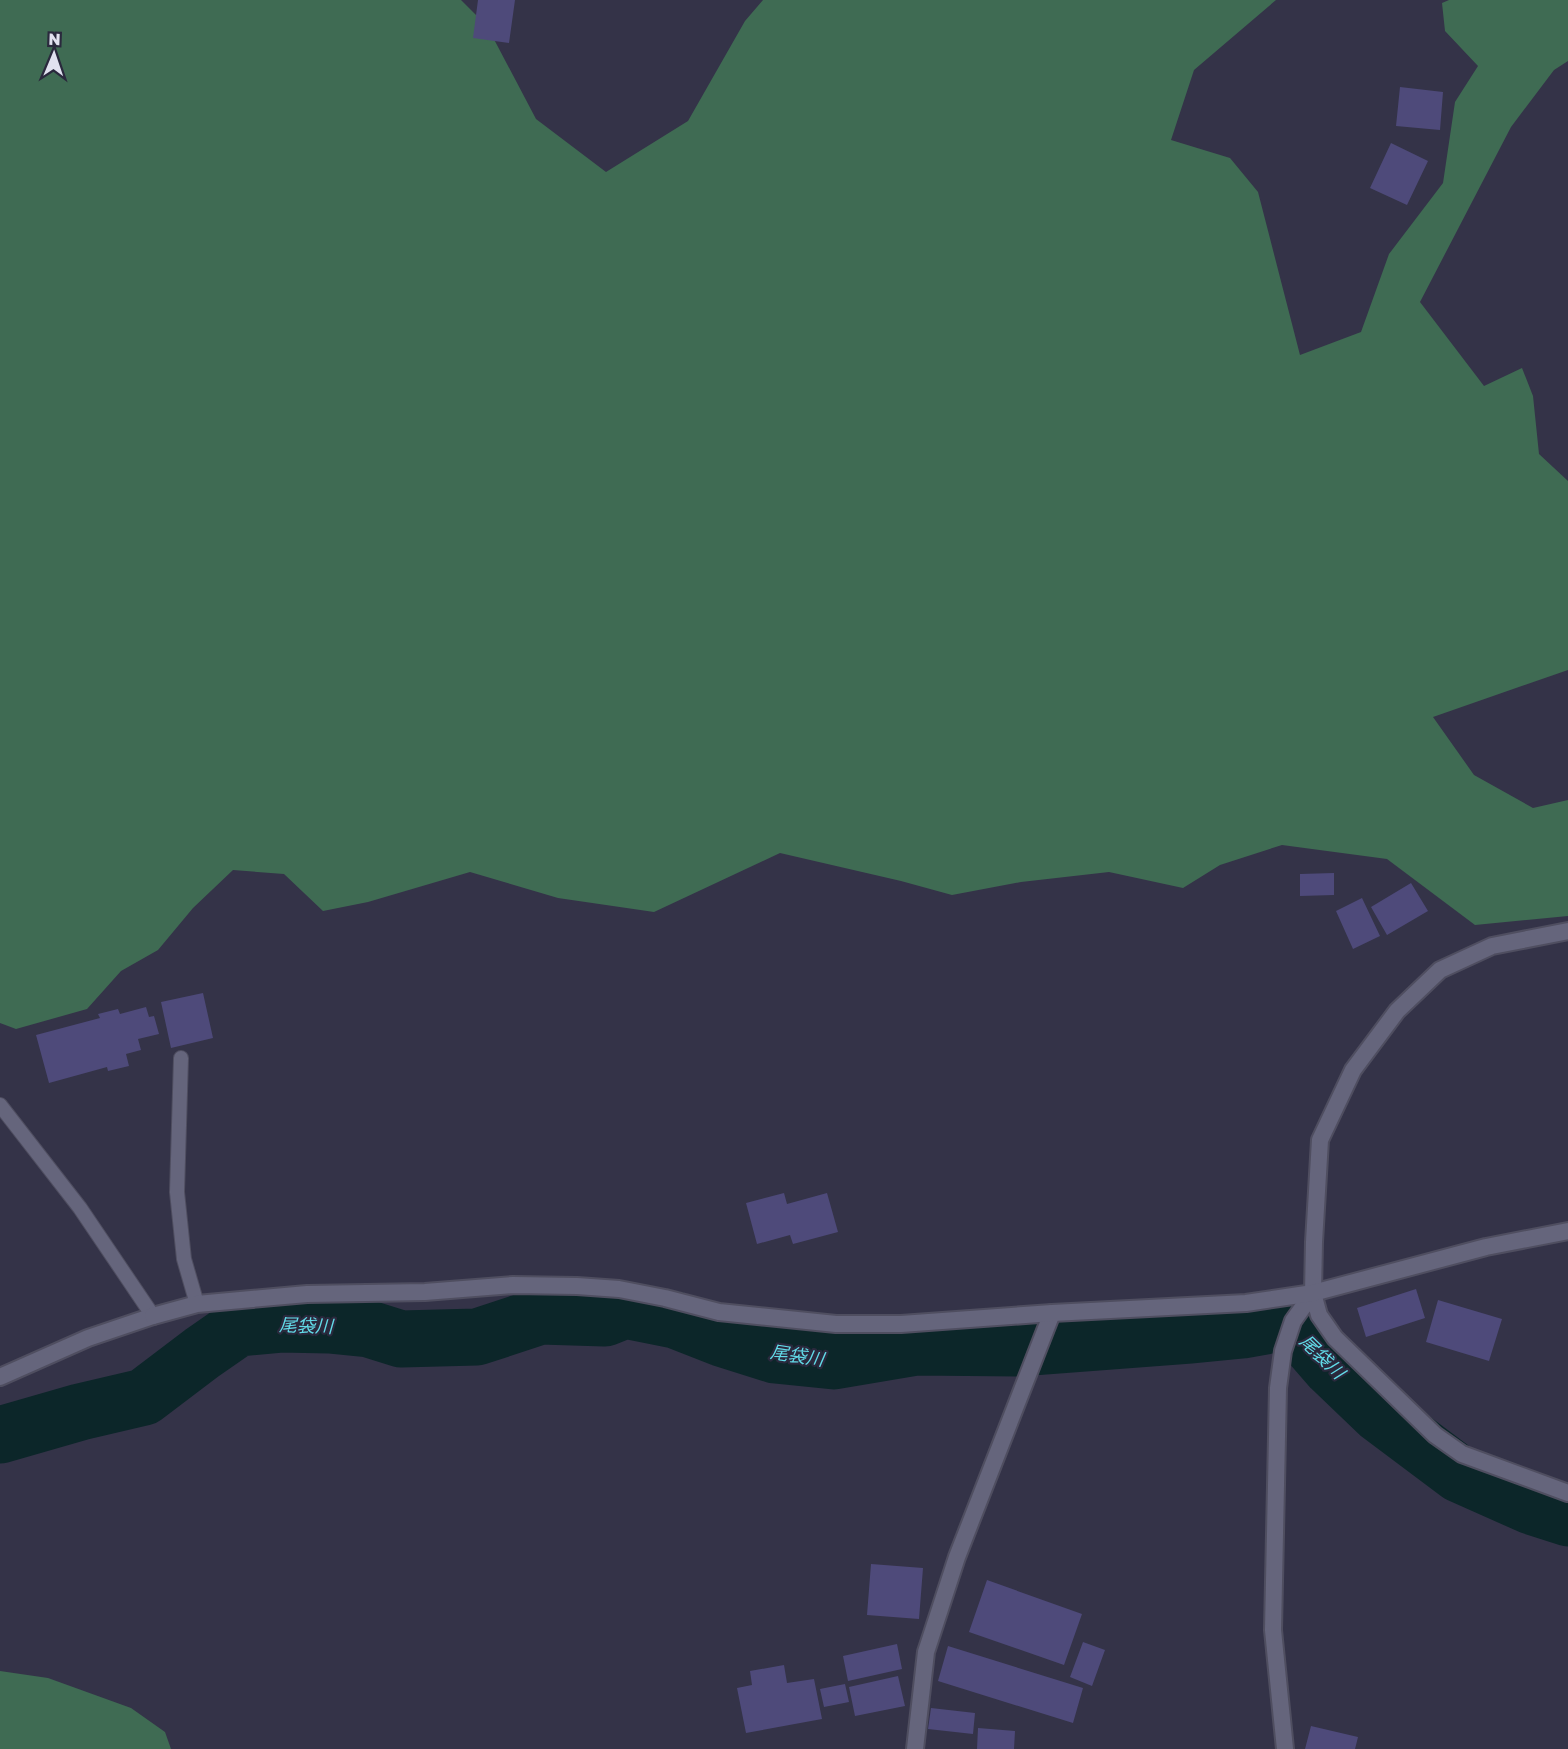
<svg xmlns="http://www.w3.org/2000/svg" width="1568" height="1749" viewBox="0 0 1568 1749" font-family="'Golos Text','Noto Sans JP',sans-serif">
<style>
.green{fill:#3f6b53}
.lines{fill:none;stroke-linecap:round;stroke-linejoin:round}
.river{stroke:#0c2629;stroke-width:57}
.building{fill:#4e4a7a}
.service-casing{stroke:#4f4e60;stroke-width:16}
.minor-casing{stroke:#4f4e60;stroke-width:20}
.tertiary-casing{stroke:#4f4e60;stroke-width:20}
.service{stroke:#65657c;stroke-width:14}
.minor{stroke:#65657c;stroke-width:16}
.tertiary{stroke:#65657c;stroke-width:16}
.labels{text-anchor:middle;stroke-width:4.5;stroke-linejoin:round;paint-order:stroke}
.water-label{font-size:18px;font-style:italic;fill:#62dbe8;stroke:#2a293d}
</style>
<rect width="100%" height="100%" fill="#343348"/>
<path class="green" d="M0 0H461L487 26 536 119 606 172 688 121 745 21 763 0H1276L1194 70 1171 140 1230 158 1258 192 1300 355 1361 332 1389 254 1443 183 1455 102 1478 66 1445 31 1442 3 1449 0H1568V61L1554 70 1511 127 1420 302 1484 386 1522 368 1533 396 1539 454 1568 481V670L1433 717 1474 775 1533 808 1568 800V916L1475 925 1387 859 1282 845 1220 865 1183 888 1109 872 1021 882 952 895 901 881 780 853 654 912 558 898 470 872 368 902 323 911 284 874 233 870 193 908 158 950 121 971 87 1009 16 1029 0 1023Z
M0 1671 48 1678 131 1708 165 1732 171 1749H0Z"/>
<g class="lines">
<path class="river" d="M0 1435 80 1412 144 1397 202 1353 238 1328 281 1324 329 1325 369 1329 401 1339 477 1337 541 1316 605 1318 625 1310 675 1320 721 1338 775 1355 834 1361 917 1347 1018 1348 1190 1335 1243 1330 1281 1323 1305 1338 1331 1368 1379 1414 1459 1474 1531 1506 1568 1518"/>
</g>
<path class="building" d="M478 0H515L509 43 473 38Z
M1400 87 1443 92 1440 130 1396 126Z
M1391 143 1428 161 1407 205 1370 188Z
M1334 873V895L1300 896V874Z
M1411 883 1428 911 1387 935 1371 907Z
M1362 898 1380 936 1353 949 1336 911Z
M203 993 213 1038 171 1048 161 1002Z
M146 1007 149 1017 154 1016 159 1034 138 1039 141 1050 126 1054 129 1066 108 1071 107 1067 49 1083 36 1035 100 1018 98 1014 118 1009 120 1014Z
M784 1193 787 1204 827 1193 838 1232 793 1244 790 1235 757 1244 746 1203Z
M1416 1289 1425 1318 1366 1337 1357 1308Z
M1438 1300 1502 1319 1489 1361 1426 1342Z
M871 1564 923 1568 919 1619 867 1615Z
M987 1580 1082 1614 1064 1665 969 1632Z
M1083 1642 1105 1650 1092 1686 1070 1677Z
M897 1644 902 1669 848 1681 843 1656Z
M948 1646 1083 1688 1073 1723 938 1681Z
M784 1665 787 1683 814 1679 822 1719 746 1733 737 1688 752 1685 750 1671Z
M898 1676 905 1706 855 1716 849 1687Z
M845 1684 849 1702 824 1707 820 1689Z
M931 1708 975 1713 973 1734 928 1729Z
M1311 1726 1358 1737 1355 1749H1305Z
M978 1728 1015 1731 1014 1749H977Z"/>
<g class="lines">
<defs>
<path id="service" d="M181 1058 177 1192 184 1259 197 1304
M0 1105 80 1208 153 1316"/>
<path id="minor" d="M1568 931 1492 946 1440 970 1397 1011 1353 1070 1320 1140 1314 1242 1313 1293 1319 1315 1335 1338 1435 1435 1462 1454 1568 1493
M0 1377 88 1338 153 1316
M915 1749 926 1652 957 1557 1052 1313
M1285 1749 1273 1630 1278 1388 1283 1351 1293 1321 1313 1293"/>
<path id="tertiary" d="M153 1316 197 1304 307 1294 425 1292 513 1285 577 1286 619 1289 665 1298 719 1312 836 1324H901L1052 1313 1246 1303 1313 1293 1486 1247 1568 1231"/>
</defs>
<use href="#service" class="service-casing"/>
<use href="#minor" class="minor-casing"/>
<use href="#tertiary" class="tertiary-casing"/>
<use href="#service" class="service"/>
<use href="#minor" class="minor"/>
<use href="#tertiary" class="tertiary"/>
</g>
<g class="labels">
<g class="water-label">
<text transform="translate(306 1326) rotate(2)" y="6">尾袋川</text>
<text transform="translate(797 1356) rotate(9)" y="6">尾袋川</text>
<text transform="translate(1322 1357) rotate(44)" y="6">尾袋川</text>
</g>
</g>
<g transform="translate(54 54) rotate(2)" stroke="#2a293d" stroke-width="4.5" paint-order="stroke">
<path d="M0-4.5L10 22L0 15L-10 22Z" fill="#e1e1ef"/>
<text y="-9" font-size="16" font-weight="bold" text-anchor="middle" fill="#e1e1ef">N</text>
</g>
</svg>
